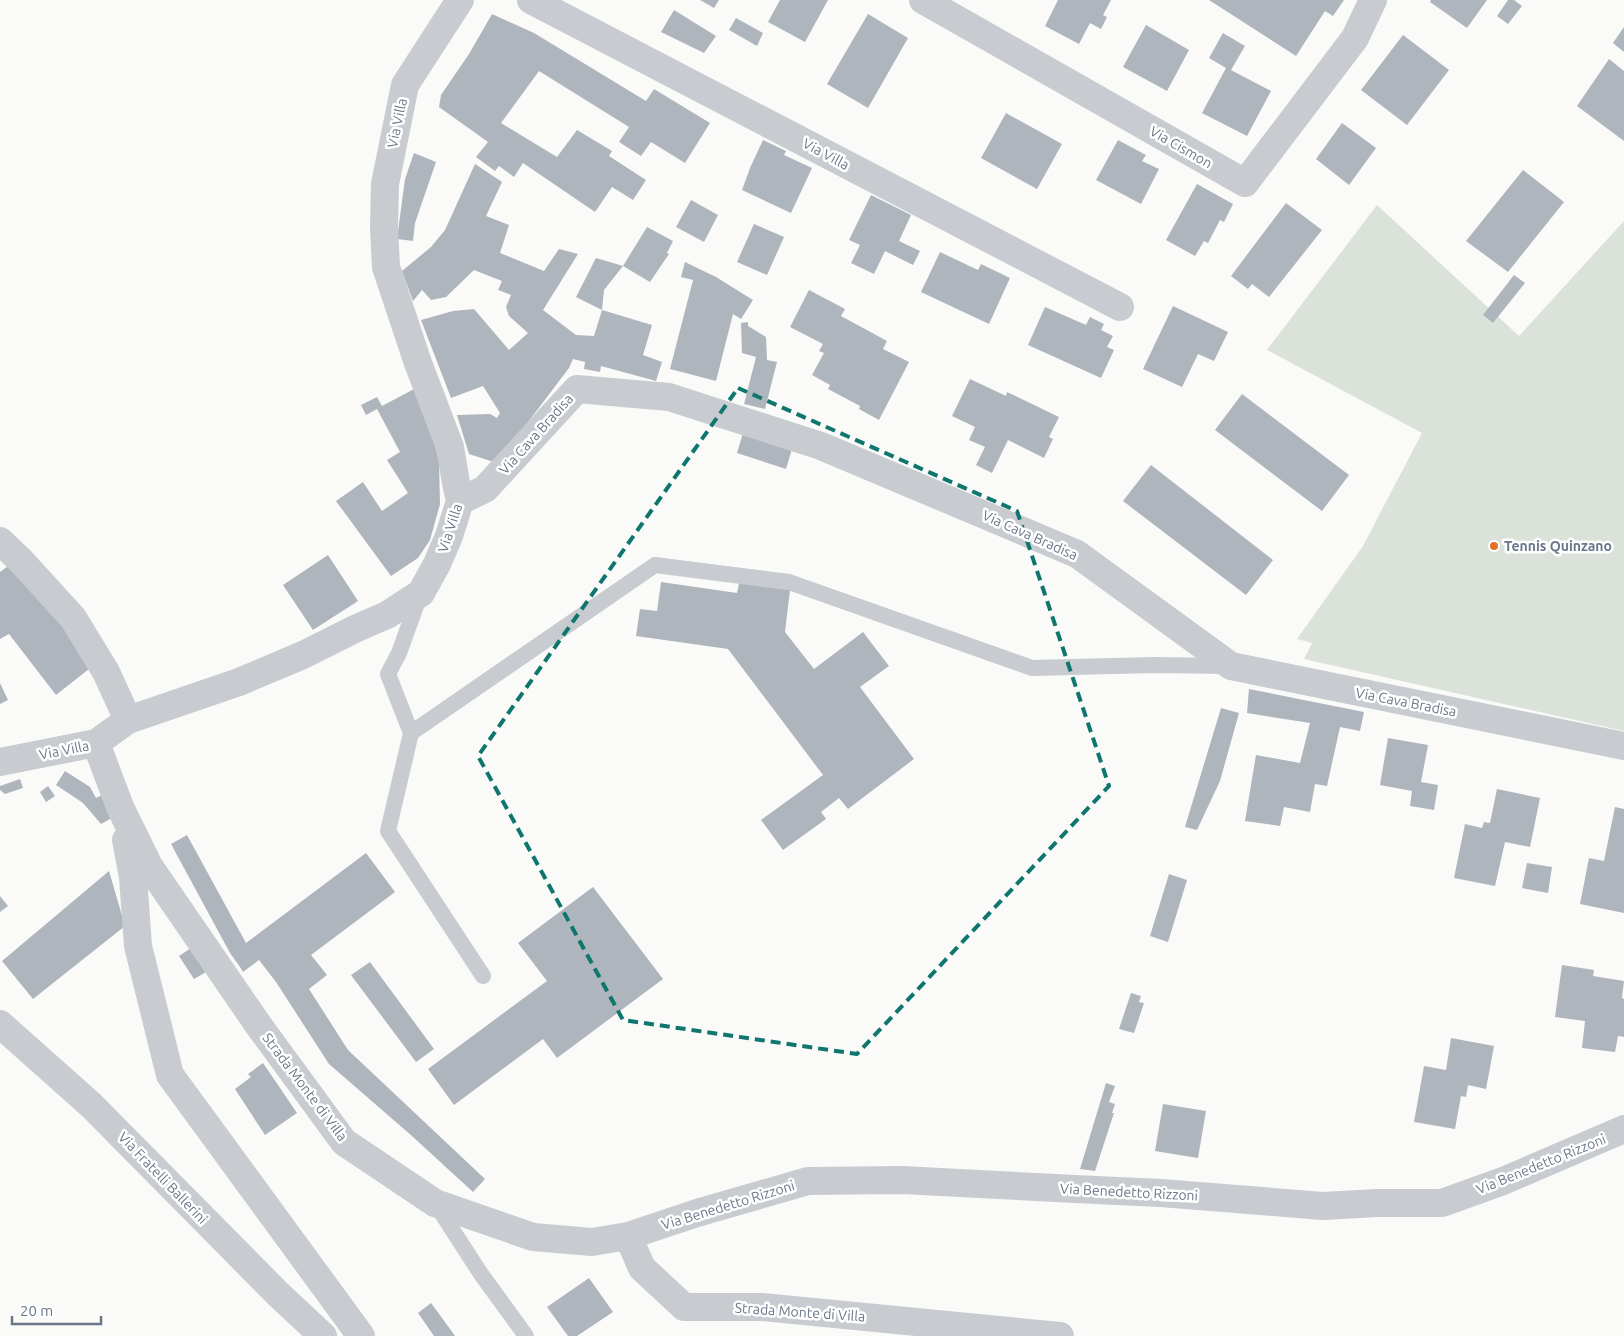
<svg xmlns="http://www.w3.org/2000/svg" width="1624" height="1336" viewBox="0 0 1624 1336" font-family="Ubuntu,sans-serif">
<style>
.green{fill:#dbe2d9}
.building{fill:#afb5bd}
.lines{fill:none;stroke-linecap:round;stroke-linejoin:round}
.lane{stroke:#c8cbcf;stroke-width:16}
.street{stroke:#c8cbcf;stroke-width:28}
.marked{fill:none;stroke:#0f766e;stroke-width:4;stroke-dasharray:10 6;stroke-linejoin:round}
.poi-dot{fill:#e4702e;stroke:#fff;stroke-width:2}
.labels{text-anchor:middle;stroke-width:5;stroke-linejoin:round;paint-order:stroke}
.street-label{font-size:14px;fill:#697789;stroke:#fff}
.poi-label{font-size:14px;font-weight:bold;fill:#697789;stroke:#fff;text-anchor:start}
</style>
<rect width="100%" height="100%" fill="#fafaf8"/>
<path class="green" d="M1377 205 1519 336 1624 221V731L1304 659 1312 643 1297 639 1363 546 1422 433 1267 350Z"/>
<path class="building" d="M700 0H719L714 8Z
M780 0H828L805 42 768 22Z
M1058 0H1111L1103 15 1107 17 1101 29 1090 23 1079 44 1045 26Z
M1209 0H1344L1333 16 1325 11 1296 56Z
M1431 0H1487L1467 28 1430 2Z
M1508 0H1514L1522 6 1508 24 1497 16Z
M674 10 716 36 704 53 661 32Z
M492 14 534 33 646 101 654 89 710 123 685 163 651 142 641 156 619 142 629 127 539 71 501 123 557 157 577 130 612 151 609 156 646 180 633 200 612 187 595 212 523 163 514 177 499 166 495 171 476 157 488 142 439 107 441 95 469 54Z
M868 14 908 38 868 108 827 84Z
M736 18 763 33 757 46 729 30Z
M1146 25 1189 50 1167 91 1123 67Z
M1624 27V52L1613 43Z
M1223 33 1245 46 1231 70 1271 91 1247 136 1202 113 1226 68 1209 58Z
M1403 35 1449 70 1407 125 1361 90Z
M1609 59 1624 71V141L1577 106Z
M1006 113 1062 144 1037 189 981 158Z
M1342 123 1376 148 1349 185 1316 159Z
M763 140 786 151 784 155 812 168 791 213 742 190 750 168Z
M1118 140 1146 155 1142 161 1159 169 1141 204 1096 180Z
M414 153 436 162 415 223 413 241 397 239 405 179Z
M475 164 502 182 486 216 509 225 500 253 544 271 559 249 578 254 543 310 576 335 594 336 602 310 652 325 643 355 662 362 656 381 601 366 600 372 584 369 585 362 573 359 569 368 497 463 469 454 457 415 490 414 497 418 500 413 483 386 451 398 421 320 453 311 474 309 509 350 528 333 509 316 506 307 511 295 498 290 502 281 474 270 446 297 431 300 422 290 413 301 402 271 431 247 445 230Z
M1523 170 1564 202 1508 272 1466 241Z
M1197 184 1233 204 1224 222 1220 220 1208 243 1204 241 1195 256 1166 240Z
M871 195 911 215 899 241 920 251 913 265 885 251 874 274 851 263 860 245 849 240Z
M691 200 718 215 704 242 676 227Z
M1286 203 1322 230 1269 297 1252 284 1248 289 1231 276Z
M754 224 784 237 767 275 737 262Z
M647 227 673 241 667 253 669 254 650 282 623 266Z
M940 252 978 270 981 264 1010 278 989 324 921 292Z
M596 258 623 266 604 290 602 310 576 297Z
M685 262 716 277 753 300 741 319 733 314 716 381 670 369 693 280 681 277Z
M1514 275 1525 283 1493 323 1483 315Z
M809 290 845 309 841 316 887 341 883 349 909 362 879 420 859 409 860 406 828 389 830 385 812 375 824 353 819 351 823 344 790 327Z
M1173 306 1228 332 1214 361 1198 354 1182 387 1143 369Z
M1045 307 1086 325 1090 317 1104 324 1101 330 1113 336 1107 347 1114 350 1101 378 1028 345Z
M748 322V326L766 337 767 360 777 362 765 409 744 404 756 357 742 353 741 323Z
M970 379 1006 396 1007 392 1059 417 1049 437 1053 439 1044 458 1008 440 992 473 976 465 985 447 969 440 975 427 952 416Z
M416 388 430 426 439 461 440 504 430 540 418 558 391 576 336 501 363 482 382 511 408 493 387 460 400 452 377 409 366 415 361 405 377 397 382 406Z
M1242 394 1349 475 1322 511 1215 430Z
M746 423 795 439 786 469 737 453Z
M1151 465 1273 560 1246 595 1123 501Z
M328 555 358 601 313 630 283 585Z
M16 560 94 665 56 695 9 634 0 639V572Z
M661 582 737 593 739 583 790 590 785 632 814 669 863 632 889 666 860 687 914 759 848 809 839 798 821 812 826 819 783 850 761 820 823 775 728 649 636 636 640 609 657 611Z
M0 683 8 700 0 704Z
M1249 689 1364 712 1360 731 1340 727 1327 786 1315 784 1310 812 1284 807 1280 826 1245 821 1256 755 1300 763 1310 723 1247 713Z
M1221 708 1239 713 1220 781 1197 830 1185 827Z
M1388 738 1428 745 1421 782 1438 785 1434 810 1410 806 1412 791 1380 785Z
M65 771 90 787 96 798 104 794 112 818 101 824 83 803 56 785Z
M20 779 23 788 5 794 0 790V786Z
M48 786 55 796 46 802 40 792Z
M1497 789 1540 798 1530 847 1505 842 1495 886 1454 878 1465 824 1482 828 1484 822 1490 823Z
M1615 807 1624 809V913L1580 904 1589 858 1604 861Z
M187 835 246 943 366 853 395 892 311 955 327 975 309 989 348 1050 485 1179 473 1192 412 1136 329 1064 276 982 259 960 243 972 240 967 230 953 171 844Z
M1527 863 1552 867 1548 893 1522 888Z
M109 871 125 926 33 999 2 961Z
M1169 874 1187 880 1168 942 1150 936Z
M593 887 663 979 557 1058 543 1039 454 1105 428 1069 547 981 518 943Z
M0 896 8 906 0 912Z
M197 944 213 968 194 979 179 956Z
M370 962 434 1049 416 1062 351 975Z
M1562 965 1594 970 1593 976 1624 981 1622 998 1624 999V1037L1618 1036 1615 1052 1582 1048 1585 1021 1555 1017Z
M1131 993 1141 996 1139 1002 1144 1003 1134 1033 1119 1029Z
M1451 1038 1494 1046 1486 1089 1468 1085 1466 1097 1461 1096 1455 1129 1414 1122 1424 1066 1446 1070Z
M263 1063 297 1113 265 1135 235 1089 251 1077 248 1074Z
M1106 1083 1115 1086 1109 1102 1115 1104 1112 1113H1114L1095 1171 1080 1169Z
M1163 1104 1206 1111 1198 1158 1155 1151Z
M589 1278 613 1312 577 1336H568L547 1307Z
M431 1303 453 1333 455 1336H434L418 1313Z"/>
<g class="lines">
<path class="lane" d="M420 595 399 653 388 674 411 733 655 565 789 582 1032 668 1155 665 1228 666
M411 733 388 831 483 976
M435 1203 481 1274 526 1336"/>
<path class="street" d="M531 0 1120 307
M923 0 1245 183 1355 38 1373 0
M460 501 485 489 577 389 669 397 821 446 1077 554 1231 666 1624 746
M0 541 21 561 73 618 106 672 128 720
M96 743 120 807 149 866 259 1026 344 1142 435 1203 533 1237 592 1242 628 1236 697 1213 808 1181 902 1180 1075 1189 1161 1193 1323 1206 1377 1203H1442L1503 1181 1624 1129
M0 762 96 743 128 720 239 682 303 655 357 628 387 615 421 593 437 564 449 536 460 501 456 483 450 447 418 363 386 267 384 228 385 184 405 85 460 0
M126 840 133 877 138 946 170 1075 361 1336
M0 1024 91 1105 278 1294 323 1336
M628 1236 642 1268 684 1307H762L1060 1336"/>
</g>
<path class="marked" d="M738 388 1017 511 1109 786 857 1054 623 1020 478 756Z"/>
<circle class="poi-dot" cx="1494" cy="546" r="5"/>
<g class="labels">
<g class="street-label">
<text transform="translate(397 123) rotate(-78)" y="5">Via Villa</text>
<text transform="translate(1181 147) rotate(30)" y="5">Via Cismon</text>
<text transform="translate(826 154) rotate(28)" y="5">Via Villa</text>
<text transform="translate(536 434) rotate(-48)" y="5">Via Cava Bradisa</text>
<text transform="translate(450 528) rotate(-72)" y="5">Via Villa</text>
<text transform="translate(1030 535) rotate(24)" y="5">Via Cava Bradisa</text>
<text transform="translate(1406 702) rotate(11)" y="5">Via Cava Bradisa</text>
<text transform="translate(64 750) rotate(-11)" y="5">Via Villa</text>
<text transform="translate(305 1087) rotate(53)" y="5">Strada Monte di Villa</text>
<text transform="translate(1541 1164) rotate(-22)" y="5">Via Benedetto Rizzoni</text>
<text transform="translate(163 1178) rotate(46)" y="5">Via Fratelli Ballerini</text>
<text transform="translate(1129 1192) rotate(3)" y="5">Via Benedetto Rizzoni</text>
<text transform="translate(728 1205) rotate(-17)" y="5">Via Benedetto Rizzoni</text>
<text transform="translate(800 1312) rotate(4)" y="5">Strada Monte di Villa</text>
</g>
<g class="poi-label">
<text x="1504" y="551">Tennis Quinzano</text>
</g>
</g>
<path d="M12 1316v8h89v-8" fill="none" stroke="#697789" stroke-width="2.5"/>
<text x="20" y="1316" font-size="15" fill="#697789" stroke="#ffffff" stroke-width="4" paint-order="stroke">20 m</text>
</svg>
